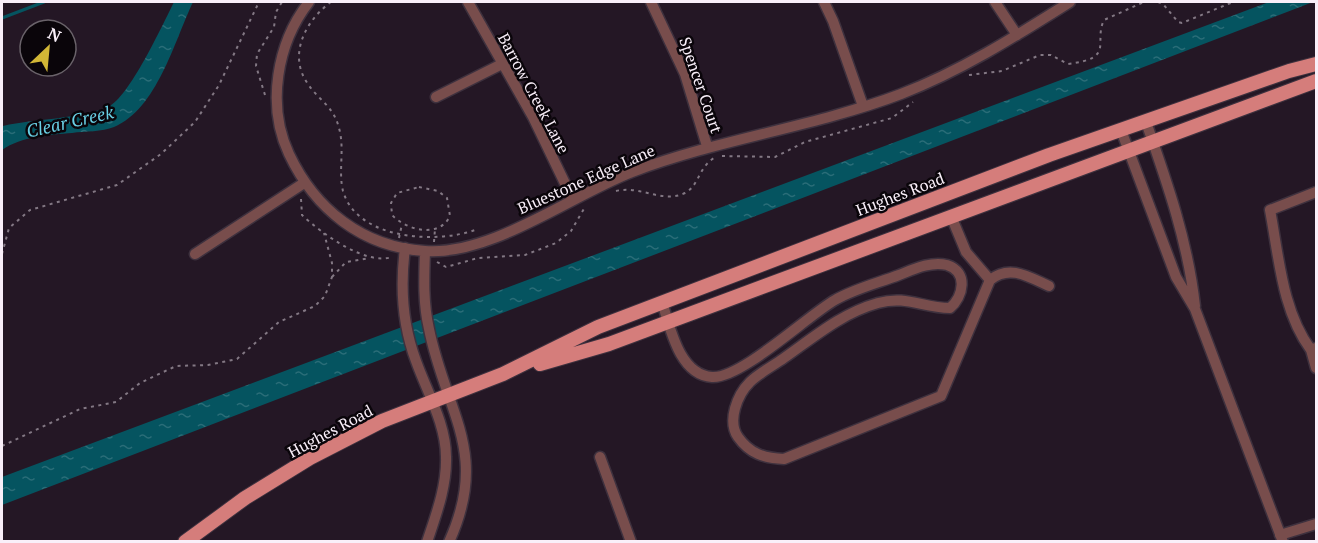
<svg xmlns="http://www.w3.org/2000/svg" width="1318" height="543" viewBox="0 0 1318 543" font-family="'PT Serif',serif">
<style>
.water{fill:url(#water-ripples)}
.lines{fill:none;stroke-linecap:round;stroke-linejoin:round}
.stream{stroke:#055460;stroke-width:3}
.minor-casing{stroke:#3e313e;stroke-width:13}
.major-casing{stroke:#3e313e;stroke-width:16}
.path{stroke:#837884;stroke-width:2;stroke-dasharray:3 4.5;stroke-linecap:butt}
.minor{stroke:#784d4c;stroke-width:10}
.major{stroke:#d57d7b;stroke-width:14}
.labels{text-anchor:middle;stroke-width:5;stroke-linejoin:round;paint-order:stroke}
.street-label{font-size:16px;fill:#f9eff9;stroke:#0a050a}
.water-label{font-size:18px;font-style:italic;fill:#69d0e4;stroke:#0a050a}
</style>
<defs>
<pattern id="water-ripples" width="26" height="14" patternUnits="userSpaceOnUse" patternTransform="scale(1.5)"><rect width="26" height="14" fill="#055460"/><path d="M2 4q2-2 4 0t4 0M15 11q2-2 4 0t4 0" fill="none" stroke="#2a6d78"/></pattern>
</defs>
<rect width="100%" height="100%" fill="#241725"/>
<path class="water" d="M174 2H193C174 42 157 109 114 127 102 132 85 131 72 133 49 135 22 136 2 150L3 126C37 118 75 120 108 107 129 98 163 24 174 2Z
M1269 2H1313L2 505V477Z"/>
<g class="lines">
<path class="stream" d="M2 18 44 2"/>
<defs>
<path id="minor" d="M309 2C277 43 266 105 289 154 315 209 362 247 425 251 491 256 570 196 632 172 719 139 814 127 901 94 961 71 1016 36 1070 2
M468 2 533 117 573 200
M651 2 685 74 707 146
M824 2 833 21 863 106
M995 2 1017 35
M436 97 502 64
M1146 122C1167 182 1188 242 1195 306
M1121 130 1176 277 1195 309 1283 542
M1316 192 1270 210C1279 257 1282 311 1311 350L1316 348
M405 248C400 287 402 324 416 361 427 392 446 424 446 457 447 486 436 515 427 542
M425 251C424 278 423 303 429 329 446 413 490 452 449 542
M195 254 304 183
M990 280C1010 264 1029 277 1049 286
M662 302C670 327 679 375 712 377 741 379 807 316 835 300 854 289 878 283 899 275 914 269 931 261 947 265 969 272 963 297 950 308 922 308 907 295 878 303 842 313 814 337 784 358 773 366 759 373 750 382 737 395 727 421 738 437 750 454 764 458 784 459L941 396 990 280 966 252 951 216
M1311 350 1316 368
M600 457 631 542
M1280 535 1316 524"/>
<path id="major" d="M540 364 609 344 1316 81
M185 542 245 498 310 458 382 421 503 374 598 327 1049 155 1289 71 1316 64"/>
</defs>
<use href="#minor" class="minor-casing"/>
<use href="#major" class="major-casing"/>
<path class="path" d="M331 2C306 20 287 55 308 84 319 101 333 105 339 128 345 149 338 171 343 191 357 240 436 244 475 230
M1158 2 1163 4 1178 22 1182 23 1233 2
M969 75 1002 71 1040 55H1051L1068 64C1116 58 1093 43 1104 20L1144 2
M265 95 256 66 257 54 274 27 276 12 282 2
M722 156 775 157 805 142 892 118 913 102
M419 187 438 191 447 198 450 216C439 239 406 230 392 215L391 203 397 193Z
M616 191C640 185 663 204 685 193 699 186 698 168 714 158
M301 199 302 215C321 233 366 266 392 257
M399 238 402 224
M434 242 435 229
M2 254 9 228 30 210 117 185 161 154 195 122 219 85 259 2
M437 262 446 267 478 258 525 255 556 243 571 231 585 207
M332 277 346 262 370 258
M2 446 80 409 116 402 140 383 176 366 208 365 237 359 279 322 315 306 325 296 332 277V263L324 233"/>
<use href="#minor" class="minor"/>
<use href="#major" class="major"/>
</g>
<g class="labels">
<g class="street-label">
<text transform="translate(701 85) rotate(71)" y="6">Spencer Court</text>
<text transform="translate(534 93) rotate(62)" y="6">Barrow Creek Lane</text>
<text transform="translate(586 179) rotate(-24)" y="6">Bluestone Edge Lane</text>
<text transform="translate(900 194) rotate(-21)" y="6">Hughes Road</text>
<text transform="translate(330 431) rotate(-28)" y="6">Hughes Road</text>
</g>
<g class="water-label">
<text transform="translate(70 122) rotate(-13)" y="6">Clear Creek</text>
</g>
</g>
<rect width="1318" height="543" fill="none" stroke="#f9eff9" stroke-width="6"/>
<g transform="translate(48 48) rotate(26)"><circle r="28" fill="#0a050a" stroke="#6a636a" stroke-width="1.5"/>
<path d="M0-4.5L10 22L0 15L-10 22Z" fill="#d2b736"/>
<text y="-9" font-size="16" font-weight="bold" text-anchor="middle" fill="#f9eff9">N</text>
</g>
</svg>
